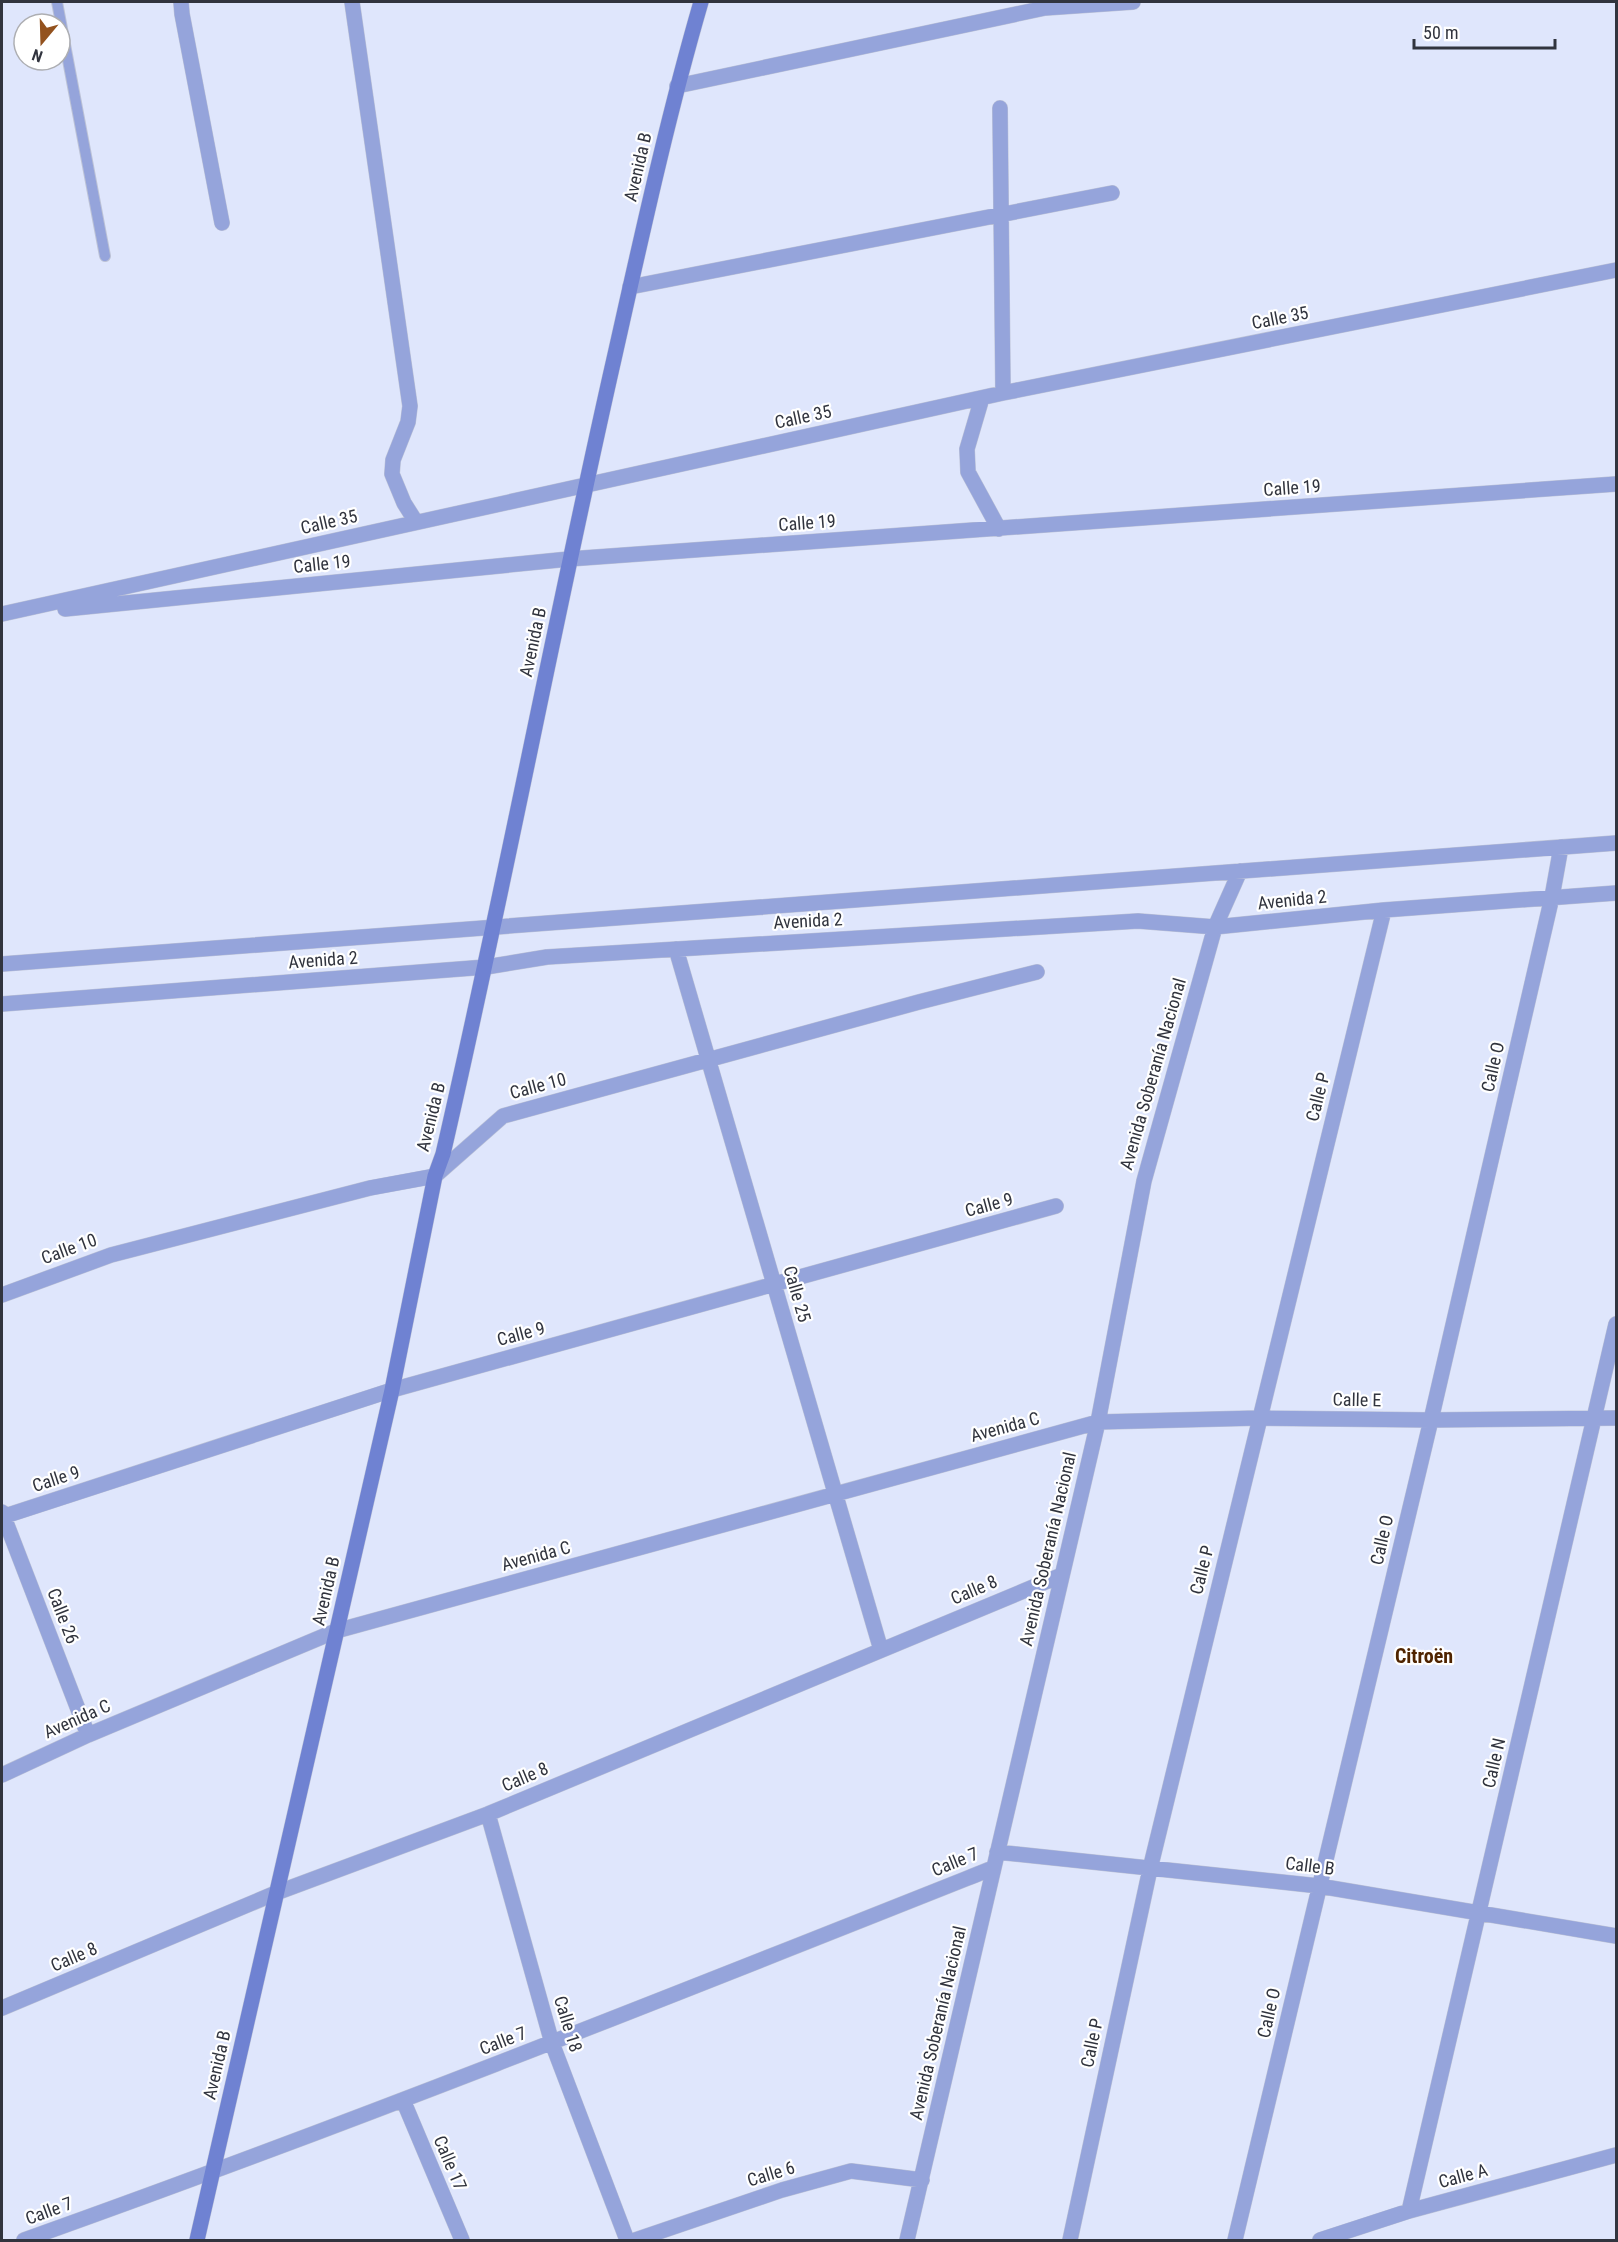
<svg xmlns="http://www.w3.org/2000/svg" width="1618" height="2242" viewBox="0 0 1618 2242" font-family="'Roboto Condensed',sans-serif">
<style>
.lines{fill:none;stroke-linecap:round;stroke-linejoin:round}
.lane-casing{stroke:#bcc2d6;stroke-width:12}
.street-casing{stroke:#bcc2d6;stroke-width:16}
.secondary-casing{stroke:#bcc2d6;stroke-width:16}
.lane{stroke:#95a4db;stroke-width:10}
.street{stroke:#95a4db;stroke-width:15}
.secondary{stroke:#6f82d2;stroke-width:15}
.labels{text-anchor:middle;stroke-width:4.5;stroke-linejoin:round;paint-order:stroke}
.street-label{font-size:18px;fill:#31343e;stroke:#fff}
.neighbourhood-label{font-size:20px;font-weight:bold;fill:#4f2400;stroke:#fff}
</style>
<rect width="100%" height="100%" fill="#dfe6fc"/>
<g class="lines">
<defs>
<path id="lane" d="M57 2 105 256"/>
<path id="street" d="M181 2 182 14 222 223
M352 2 410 406 408 422 393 460 392 474 404 503 416 522
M677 86 1045 8 1133 2
M1000 108 1003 393
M630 287 1112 193
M982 398 967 449 968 472 999 529
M65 609 569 559 1616 484
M2 614 1003 393 1616 270
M676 949 881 1650
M2 964 1616 843
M2 1004 486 967 547 957 1138 921 1215 927 1384 910 1616 893
M2 1295 111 1255 370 1188 435 1176 503 1116 919 1002 1037 972
M2 1512 88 1735
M2 1517 392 1390 1056 1206
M2 1775 88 1735 336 1631 1098 1422 1259 1418 1431 1420 1616 1418
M488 1814 552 2043 627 2240
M997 1852 1319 1886 1616 1936
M2 2008 276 1893 488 1814 1062 1575
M403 2100 462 2240
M1409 2211 1616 1324
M24 2240C350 2124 671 1996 993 1868
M635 2240 782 2190 851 2171 922 2180
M907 2240 1098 1422 1144 1181 1215 927 1240 871
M1070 2240 1150 1869 1384 910
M1235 2240 1431 1420 1552 897 1561 847
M1320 2240 1409 2211 1616 2155"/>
<path id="secondary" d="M197 2240 392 1390 435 1176 443 1154C504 890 554 623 614 359 641 239 667 119 701 2"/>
</defs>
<use href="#lane" class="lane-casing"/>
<use href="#street" class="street-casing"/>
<use href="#secondary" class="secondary-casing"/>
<use href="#lane" class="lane"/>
<use href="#street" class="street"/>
<use href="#secondary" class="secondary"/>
</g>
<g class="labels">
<g class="street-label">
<text transform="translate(638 167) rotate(-77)" y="6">Avenida B</text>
<text transform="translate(1280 318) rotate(-11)" y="6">Calle 35</text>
<text transform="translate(803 417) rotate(-12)" y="6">Calle 35</text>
<text transform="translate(1292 488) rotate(-4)" y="6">Calle 19</text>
<text transform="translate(329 522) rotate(-13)" y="6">Calle 35</text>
<text transform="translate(807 523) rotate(-4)" y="6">Calle 19</text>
<text transform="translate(322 564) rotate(-6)" y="6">Calle 19</text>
<text transform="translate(533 642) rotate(-78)" y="6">Avenida B</text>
<text transform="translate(1292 900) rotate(-6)" y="6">Avenida 2</text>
<text transform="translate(808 921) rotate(-3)" y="6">Avenida 2</text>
<text transform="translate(323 960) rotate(-4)" y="6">Avenida 2</text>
<text transform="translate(1493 1067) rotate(-77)" y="6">Calle O</text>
<text transform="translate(1153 1074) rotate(-74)" y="6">Avenida Soberanía Nacional</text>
<text transform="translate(538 1086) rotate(-15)" y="6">Calle 10</text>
<text transform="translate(1318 1097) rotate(-76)" y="6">Calle P</text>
<text transform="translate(431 1117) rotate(-76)" y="6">Avenida B</text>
<text transform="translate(989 1205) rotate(-15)" y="6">Calle 9</text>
<text transform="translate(69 1249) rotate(-20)" y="6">Calle 10</text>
<text transform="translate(797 1294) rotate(74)" y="6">Calle 25</text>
<text transform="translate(521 1334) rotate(-15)" y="6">Calle 9</text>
<text transform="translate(1357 1400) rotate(1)" y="6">Calle E</text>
<text transform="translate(1005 1427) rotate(-15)" y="6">Avenida C</text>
<text transform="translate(56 1479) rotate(-18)" y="6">Calle 9</text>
<text transform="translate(1382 1540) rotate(-77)" y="6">Calle O</text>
<text transform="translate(1048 1549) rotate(-77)" y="6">Avenida Soberanía Nacional</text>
<text transform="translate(536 1556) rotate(-15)" y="6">Avenida C</text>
<text transform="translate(1202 1570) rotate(-76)" y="6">Calle P</text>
<text transform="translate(974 1590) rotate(-23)" y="6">Calle 8</text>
<text transform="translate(326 1591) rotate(-77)" y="6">Avenida B</text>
<text transform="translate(63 1616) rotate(69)" y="6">Calle 26</text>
<text transform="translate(77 1719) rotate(-24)" y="6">Avenida C</text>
<text transform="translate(1494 1763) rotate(-77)" y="6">Calle N</text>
<text transform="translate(525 1777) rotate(-23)" y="6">Calle 8</text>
<text transform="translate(955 1862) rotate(-22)" y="6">Calle 7</text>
<text transform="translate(1310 1866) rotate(7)" y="6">Calle B</text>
<text transform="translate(74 1957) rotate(-23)" y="6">Calle 8</text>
<text transform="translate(1269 2013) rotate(-77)" y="6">Calle O</text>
<text transform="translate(938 2023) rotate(-77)" y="6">Avenida Soberanía Nacional</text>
<text transform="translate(568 2024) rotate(73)" y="6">Calle 18</text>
<text transform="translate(503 2041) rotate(-21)" y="6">Calle 7</text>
<text transform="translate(1092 2043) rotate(-78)" y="6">Calle P</text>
<text transform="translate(217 2065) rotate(-77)" y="6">Avenida B</text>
<text transform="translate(450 2163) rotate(67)" y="6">Calle 17</text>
<text transform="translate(771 2174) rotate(-17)" y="6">Calle 6</text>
<text transform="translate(1463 2176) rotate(-15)" y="6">Calle A</text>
<text transform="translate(49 2211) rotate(-20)" y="6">Calle 7</text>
</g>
<g class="neighbourhood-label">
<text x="1424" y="1663">Citroën</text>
</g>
</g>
<rect width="1618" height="2242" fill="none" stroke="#31343e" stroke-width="6"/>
<g transform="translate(42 42) rotate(199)"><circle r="28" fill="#ffffff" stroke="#adaeb2" stroke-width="1.5"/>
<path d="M0-4.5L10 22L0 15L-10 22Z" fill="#93521e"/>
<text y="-9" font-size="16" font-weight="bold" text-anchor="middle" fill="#31343e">N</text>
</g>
<path d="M1414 39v9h141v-9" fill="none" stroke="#31343e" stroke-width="3"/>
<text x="1423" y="39" font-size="18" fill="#31343e" stroke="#ffffff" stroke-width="4.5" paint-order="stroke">50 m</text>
</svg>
